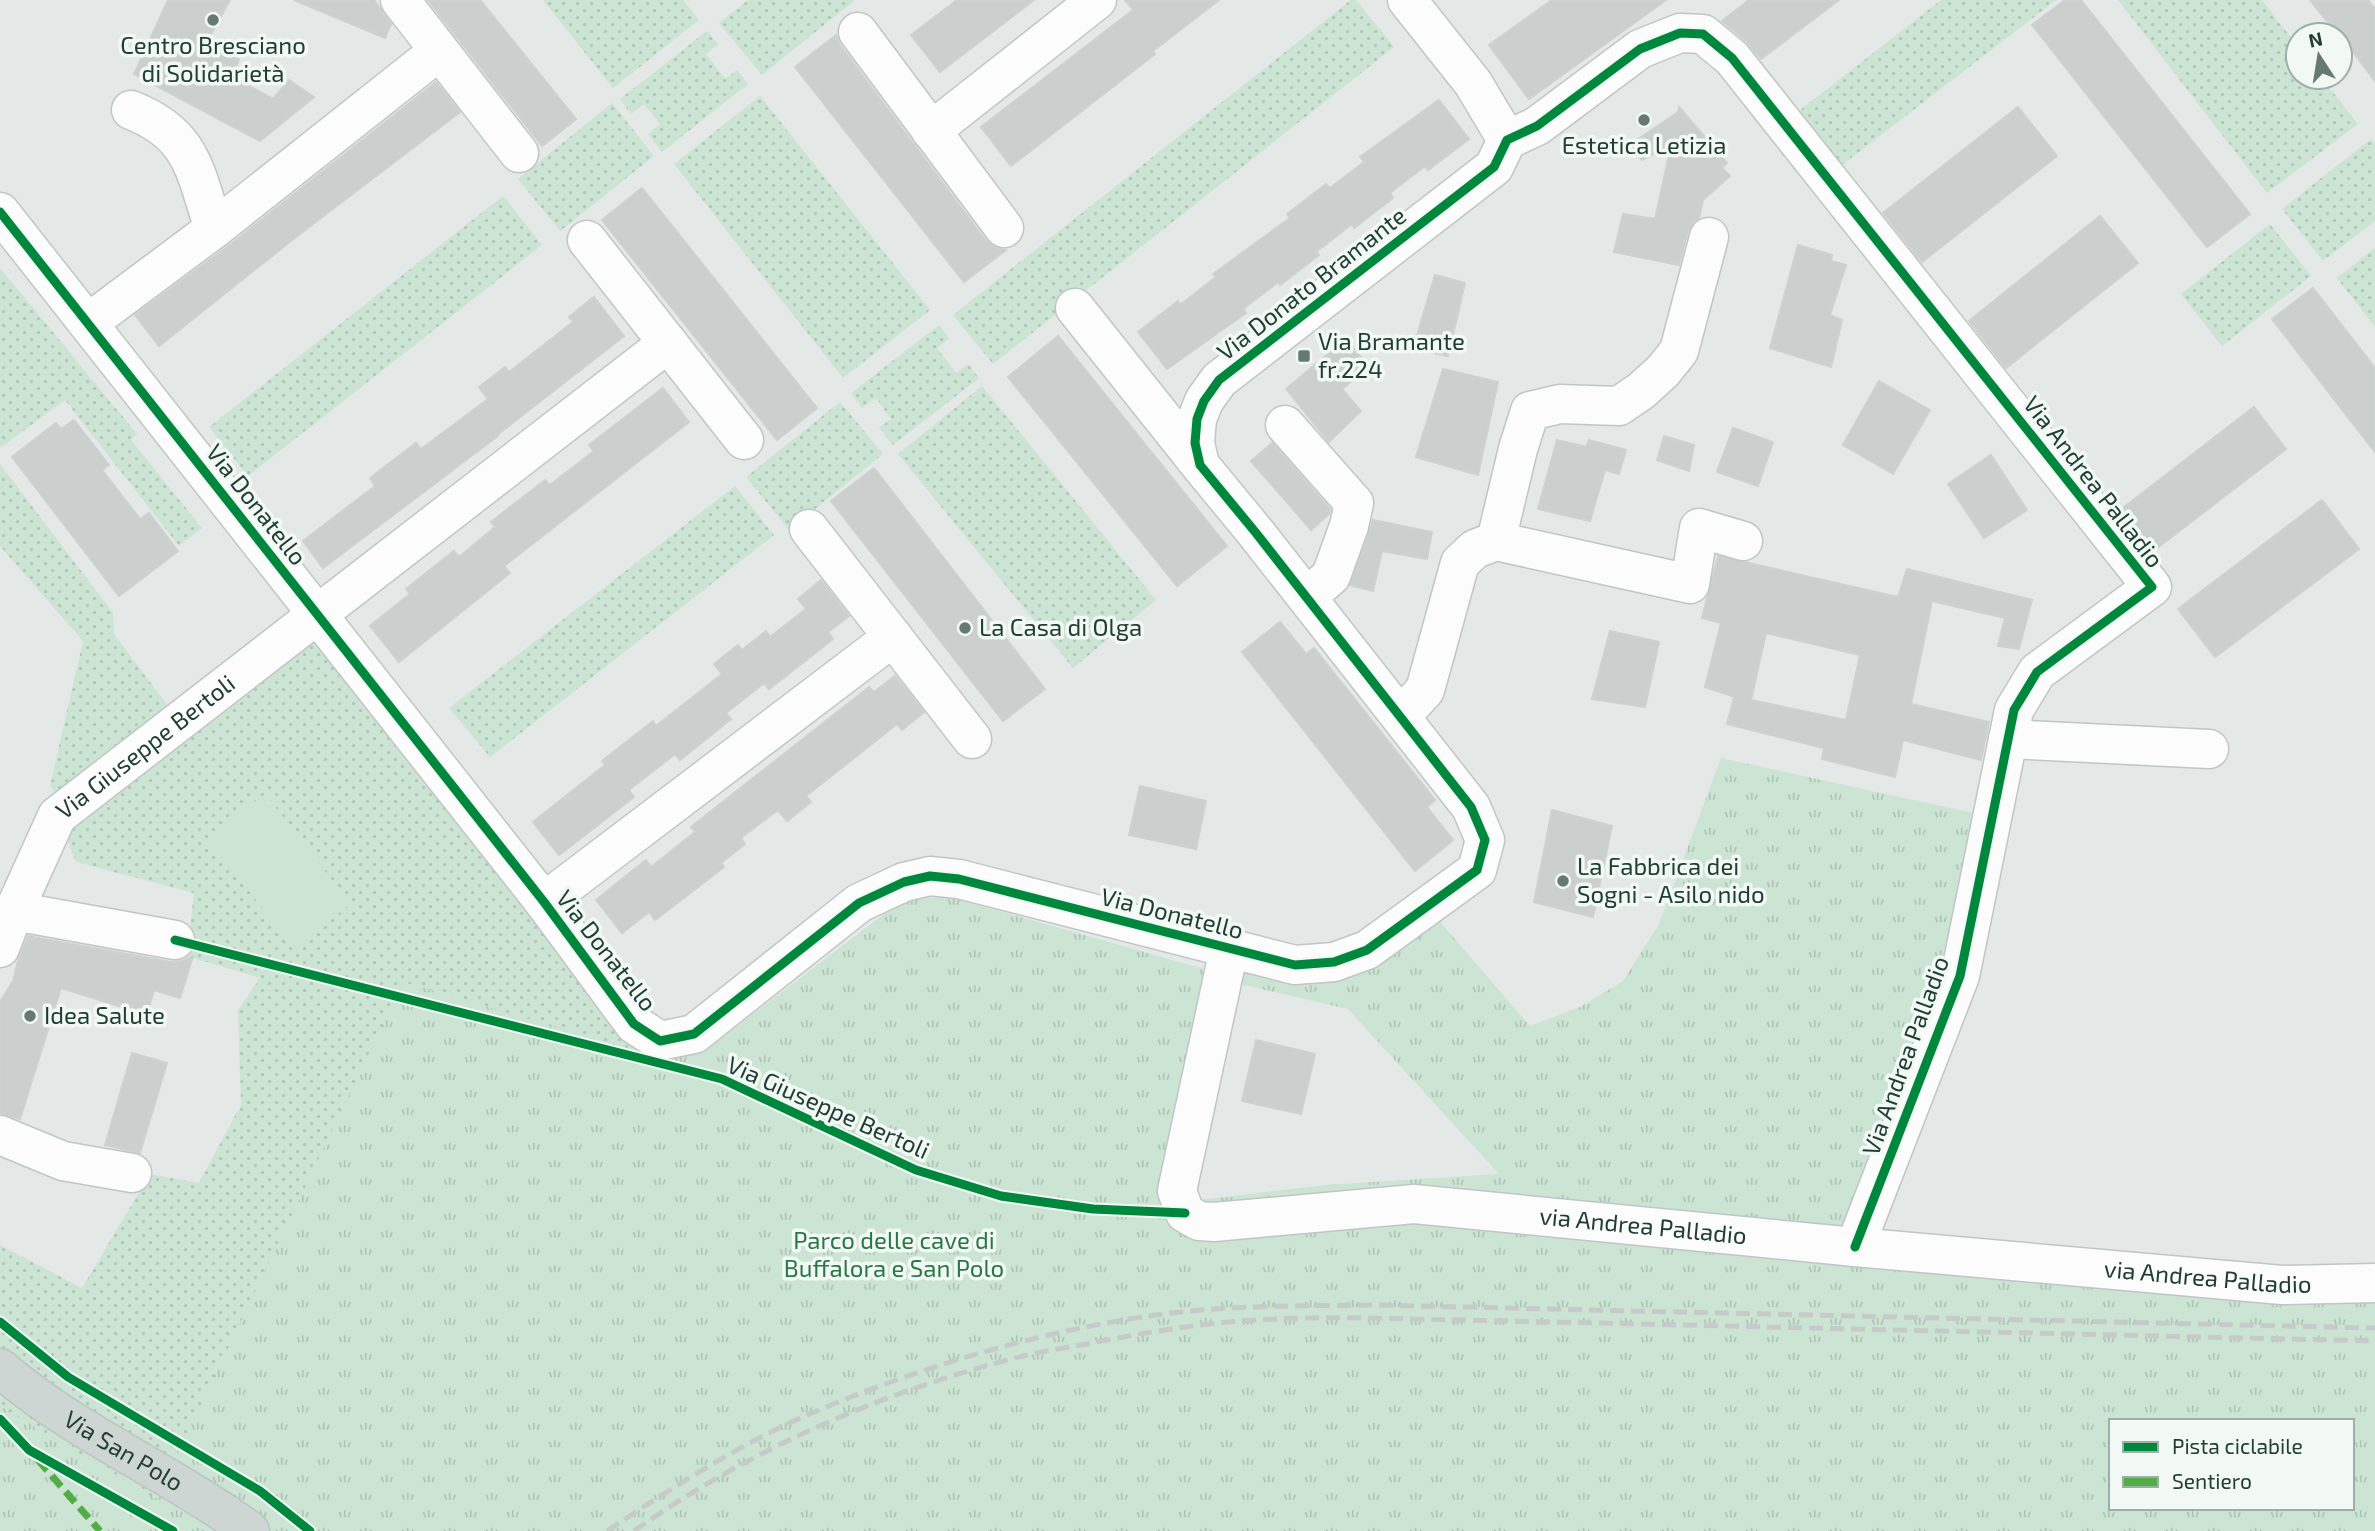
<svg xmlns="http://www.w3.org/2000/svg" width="2375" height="1531" viewBox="0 0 2375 1531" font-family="'Exo 2',sans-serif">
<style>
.grass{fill:url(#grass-dots);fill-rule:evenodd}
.park{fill:url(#park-tufts);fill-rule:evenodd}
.pitch{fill:#cce4d3}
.building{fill:#cbd0ce;stroke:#ccd2d0;stroke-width:2;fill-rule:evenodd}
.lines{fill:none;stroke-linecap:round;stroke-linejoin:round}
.minor-casing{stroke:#c1c6c4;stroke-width:41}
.major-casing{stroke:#bcc5c2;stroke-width:41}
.minor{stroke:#fbfcfb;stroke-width:38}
.major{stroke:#cdd6d3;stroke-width:38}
.rail{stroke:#c6cbc9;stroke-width:5;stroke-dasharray:14 7;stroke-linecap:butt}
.quiet{stroke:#52ad45;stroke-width:7;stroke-dasharray:14 7;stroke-linecap:butt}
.cycleway-casing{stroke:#f2f9f5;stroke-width:13}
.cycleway{stroke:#00873e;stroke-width:9}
.poi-dot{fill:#657a73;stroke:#f2f9f5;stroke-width:2.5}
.labels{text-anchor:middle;stroke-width:7;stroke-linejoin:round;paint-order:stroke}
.poi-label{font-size:24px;fill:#203e35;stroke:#f2f9f5;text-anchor:start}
.street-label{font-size:24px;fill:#203e35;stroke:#f2f9f5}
.park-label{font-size:24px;fill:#297745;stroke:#f2f9f5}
</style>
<defs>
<pattern id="grass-dots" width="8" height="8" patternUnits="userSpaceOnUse" patternTransform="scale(1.75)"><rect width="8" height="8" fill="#cce4d3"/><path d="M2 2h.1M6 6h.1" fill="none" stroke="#afc5b6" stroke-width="1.8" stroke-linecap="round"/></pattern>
<pattern id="park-tufts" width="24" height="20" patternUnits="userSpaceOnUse" patternTransform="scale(1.75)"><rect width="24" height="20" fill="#cce4d3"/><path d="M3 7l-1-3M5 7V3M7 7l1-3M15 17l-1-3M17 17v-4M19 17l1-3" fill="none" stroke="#afc5b6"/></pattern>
</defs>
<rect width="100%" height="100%" fill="#e4e9e7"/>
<path class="grass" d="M543 0H683L699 20 613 88Z
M748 0H855L762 75 719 23Z
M1351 0H1356L1394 47 993 364 953 315Z
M1941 0H2056L1837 169 1795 114Z
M2118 0H2262L2298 47V77H2321L2358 124 2267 193Z
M707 31 718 44 706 54 725 79 737 70 748 84 662 152 648 134 660 124 644 104 631 114 620 99Z
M760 96 930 310 843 378 674 164Z
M612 103 654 156 560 231 518 179Z
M2371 139 2375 143V221L2323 261 2282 209Z
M503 196 542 245 248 476 209 427Z
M2270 224 2311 276 2222 346 2181 294Z
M2375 248V327L2337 278Z
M0 268 137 434 131 440 202 528 179 546 65 400 0 448Z
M939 325 949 338 937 348 956 373 968 364 979 378 893 445 879 428 891 419 876 398 862 408 851 393Z
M982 386 1156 600 1073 668 898 454Z
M840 402 883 454 789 530 746 477Z
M0 464 113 613 114 634 174 714 62 801 50 786 83 641 0 546Z
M735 486 774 535 490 757 449 708Z
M313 638 678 1062 1181 1221 2375 1359V1531H0V1245L82 1288 150 1174 199 1183 241 1105 238 1010 260 978 187 956 194 893 76 862 62 828ZM2111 1421H2352V1508H2111Z"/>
<path class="park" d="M1721 758 1983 815 1955 974 1850 1261 2375 1298V1531H0V1406L156 1499 403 982 656 1056 680 1057 719 1040 888 911C912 899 927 896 953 898L1208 970 1167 1204 1325 1185 1499 1174 1348 1009 1240 984 1244 969 1435 916 1530 1026 1580 1007 1623 981 1659 924ZM2111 1421H2352V1508H2111Z"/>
<path class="pitch" d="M265 794 351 904 294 948 207 838Z"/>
<path class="building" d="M168 0H230L206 43 239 59 233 77 273 99 289 80 314 97 260 141 134 74Z
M294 0H374L391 24 385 38Z
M428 0H480L576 119 542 146Z
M957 0H1034L940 72 911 35Z
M1125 0H1219L1153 51 1155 54 1011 166 981 127 1133 10Z
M1552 0H1666L1529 99 1489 45Z
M1749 0H1839L1761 59 1746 41 1722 21Z
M2065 0H2081L2250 214 2207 247 2032 25Z
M2310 0H2368L2375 9V81L2340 35H2338Z
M836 35 840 45 986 241 996 248 1006 250 964 282 795 67Z
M436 82 460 112 296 237 159 346 135 315 227 247Z
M1439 100 1469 139 1428 170 1425 166 1390 193 1393 198 1354 228 1352 224 1316 252 1319 255 1280 285 1278 282 1243 309 1246 313 1167 369 1138 332 1178 301 1180 305 1216 277 1213 274 1290 218 1287 214 1326 184 1330 188 1364 162 1360 157Z
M1679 107 1727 163 1722 168 1730 176 1703 200 1699 218 1693 222 1688 231 1679 265 1614 252 1623 214 1655 219 1671 146 1642 160 1631 144 1678 112Z
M2018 107 2057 156 1922 262 1883 213Z
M642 188 817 408 777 440 602 220Z
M2100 216 2138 263 2006 368 1969 321Z
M1798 245 1832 255 1831 261 1846 265 1830 315 1842 320 1831 367 1770 348Z
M1435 275 1465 283 1448 356 1413 349Z
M2313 288 2375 368V452L2272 319Z
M594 297 624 336 497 435 498 436 323 568 303 541 375 486 370 478 416 443 421 449 488 399 479 387 505 367 509 372 573 322 569 317Z
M1058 336 1227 546 1177 586 1008 377Z
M1346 339 1369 367 1342 389 1361 411 1329 442 1286 389Z
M1443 369 1498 382 1478 475 1416 457Z
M1879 381 1930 410 1893 474 1843 445Z
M663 388 689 422 504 566 510 573 399 662 370 626 410 594 406 589 454 551 459 557 495 527 491 522 545 480 550 485 594 451 589 445Z
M2254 407 2286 449 2152 552 2119 511Z
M74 420 109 465 102 470 140 519 149 513 178 551 119 596 12 457 56 423 61 429Z
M1733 428 1773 442 1758 486 1717 472Z
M1664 436 1694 445 1689 471 1657 460Z
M1557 440 1586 447 1589 440 1626 450 1619 474 1605 470 1590 521 1538 509Z
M1272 443 1330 509 1329 514 1311 530 1251 461Z
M1991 455 2027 510 1984 538 1948 484Z
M874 468 1045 689 1003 721 831 501Z
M2322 500 2359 549 2215 657 2178 609Z
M1373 520 1432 532 1427 559 1382 551 1373 591 1350 585Z
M1718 556 1898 597 1907 569 2032 600 2019 649 1998 646 2005 618 1932 601 1911 704 1989 722 1981 760 1903 740 1895 777 1822 759 1824 748 1727 724 1734 697 1738 698 1705 687 1721 623 1702 618ZM1766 633 1860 655 1846 720 1751 700Z
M821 580 849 616 828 632 833 639 769 689 764 683 726 713 731 719 680 760 675 754 629 790 634 797 559 855 533 822 605 765 602 761 653 721 656 726 722 674 714 664 738 645 742 650 766 631 770 637 806 609 798 599Z
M1280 622 1306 654 1314 648 1435 800 1427 807 1453 840 1415 871 1242 652Z
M1610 631 1659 642 1645 707 1592 699Z
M895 676 924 712 902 730 897 724 806 796 811 802 787 821 778 810 741 838 745 844 721 863 724 867 655 920 649 912 622 933 596 900 646 860 651 867 695 832 691 827 869 687 874 692Z
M1140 786 1206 801 1196 849 1129 835Z
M1552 810 1612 826 1593 917 1534 902Z
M28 936 171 962 182 961 193 956 180 998 154 990 147 1015 61 988 20 1119 0 1113V1002L13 981 18 960Z
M1256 1040 1315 1054 1301 1114 1242 1101Z
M132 1053 167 1063 140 1153 105 1145Z"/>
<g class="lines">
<defs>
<g id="minor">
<path d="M400 0 519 153"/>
<path d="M1407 0 1473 83 1507 140"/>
<path d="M858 32 1004 228"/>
<path d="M131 110C193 134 195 172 214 229"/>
<path d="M931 131 1097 0"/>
<path d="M0 212 544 902 634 1024 660 1041 694 1034 859 903 904 882 930 876 959 879 1295 965 1334 962 1367 950 1477 870 1485 840 1471 807 1256 533 1200 465 1195 443 1197 419 1204 401 1219 380 1494 167 1507 140 1537 126 1640 49 1680 33 1703 34 1732 58 2152 587 2037 672 2014 710 1960 976 1855 1247"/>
<path d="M587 240 744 440"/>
<path d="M1075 308 1200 465"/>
<path d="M88 323 214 229 439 51"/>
<path d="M1285 425 1354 503 1349 526 1331 576 1307 597"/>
<path d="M809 529 972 739"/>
<path d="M1496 541 1518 449 1530 411 1560 404 1619 406 1641 391 1663 371 1679 351 1709 237"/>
<path d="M1401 716 1425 690 1460 563 1475 549 1496 541 1690 584 1699 528 1743 541"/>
<path d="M2008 739 2209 749"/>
<path d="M544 902 893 637"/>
<path d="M14 911 175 940"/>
<path id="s1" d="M0 948 14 911 57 816 668 343"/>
<path id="s2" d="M1229 949 1177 1191 1185 1213 1199 1221 1214 1222 1414 1204 1855 1247 2282 1285 2375 1283"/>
<path d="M0 1135 63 1161 132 1173"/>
</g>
<g id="major">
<path id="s3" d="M0 1368C75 1433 170 1472 250 1531"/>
</g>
</defs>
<use href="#minor" class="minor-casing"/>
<use href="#major" class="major-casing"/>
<use href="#minor" class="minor"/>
<use href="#major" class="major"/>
<path class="rail" d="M607 1531C675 1486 744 1441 819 1410 928 1364 1055 1327 1172 1313 1239 1305 1306 1306 1374 1305L2375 1328
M634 1531C750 1449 886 1390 1023 1356 1047 1350 1072 1347 1096 1342 1145 1333 1194 1324 1243 1321 1317 1315 1392 1319 1465 1320L2375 1341"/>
<path class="quiet" d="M38 1460 100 1531"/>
<defs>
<path id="cycleway" d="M0 212 544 902 634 1024 660 1041 694 1034 859 903 904 882 930 876 959 879 1295 965 1334 962 1367 950 1477 870 1485 840 1471 807 1256 533 1200 465 1195 443 1197 419 1204 401 1219 380 1494 167 1507 140 1537 126 1640 49 1680 33 1703 34 1732 58 2152 587 2037 672 2014 710 1960 976 1855 1247
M175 940 722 1079 916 1170 1001 1196 1093 1209 1185 1213
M0 1322 68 1377 260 1491 310 1531
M0 1419 29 1450 173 1531"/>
</defs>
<use href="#cycleway" class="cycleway-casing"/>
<use href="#cycleway" class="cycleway"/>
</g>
<g class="poi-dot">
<circle cx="213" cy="20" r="7"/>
<circle cx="1644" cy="120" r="7"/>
<rect x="1297" y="349" width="14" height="14" rx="3.5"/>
<circle cx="965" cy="628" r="7"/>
<circle cx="1563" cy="881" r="7"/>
<circle cx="30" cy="1016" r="7"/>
</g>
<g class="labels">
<g class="poi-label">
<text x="213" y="54" text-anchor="middle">Centro Bresciano<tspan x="213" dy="28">di Solidarietà</tspan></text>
<text x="1644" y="154" text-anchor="middle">Estetica Letizia</text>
<text x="1318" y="350">Via Bramante<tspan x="1318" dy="28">fr.224</tspan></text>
<text x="979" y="636">La Casa di Olga</text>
<text x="1577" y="875">La Fabbrica dei<tspan x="1577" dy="28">Sogni - Asilo nido</tspan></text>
<text x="44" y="1024">Idea Salute</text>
</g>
<g class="street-label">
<text transform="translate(1312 284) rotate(-38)" y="8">Via Donato Bramante</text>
<text transform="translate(2093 482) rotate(52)" y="8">Via Andrea Palladio</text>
<text transform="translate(256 505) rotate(52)" y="8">Via Donatello</text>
<text dy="8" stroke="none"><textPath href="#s1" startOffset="256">Via Giuseppe Bertoli</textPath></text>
<text transform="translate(1172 914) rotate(14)" y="8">Via Donatello</text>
<text transform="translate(606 951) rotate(52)" y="8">Via Donatello</text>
<text transform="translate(1906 1056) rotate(-70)" y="8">Via Andrea Palladio</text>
<text transform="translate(828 1108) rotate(24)" y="8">Via Giuseppe Bertoli</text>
<text dy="8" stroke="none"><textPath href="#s2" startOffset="733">via Andrea Palladio</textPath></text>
<text dy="8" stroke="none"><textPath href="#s2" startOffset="1300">via Andrea Palladio</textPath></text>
<text dy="8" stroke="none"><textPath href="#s3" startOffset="149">Via San Polo</textPath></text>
</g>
<g class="park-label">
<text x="894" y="1249">Parco delle cave di<tspan x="894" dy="28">Buffalora e San Polo</tspan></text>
</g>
</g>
<rect x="2109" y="1419" width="245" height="91" fill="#f2f9f5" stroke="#9eaea8" stroke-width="2"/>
<rect x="2123" y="1442" width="35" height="10" fill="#00873e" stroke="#9eaea8" stroke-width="2"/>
<text x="2172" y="1454" font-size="21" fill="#203e35">Pista ciclabile</text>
<rect x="2123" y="1477" width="35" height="10" fill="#52ad45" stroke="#9eaea8" stroke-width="2"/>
<text x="2172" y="1489" font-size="21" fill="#203e35">Sentiero</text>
<g transform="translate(2319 56) rotate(348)"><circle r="33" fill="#f2f9f5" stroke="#9eaea8" stroke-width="2"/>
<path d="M0-5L12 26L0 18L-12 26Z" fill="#657a73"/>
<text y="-10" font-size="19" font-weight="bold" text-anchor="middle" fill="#203e35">N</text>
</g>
</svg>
